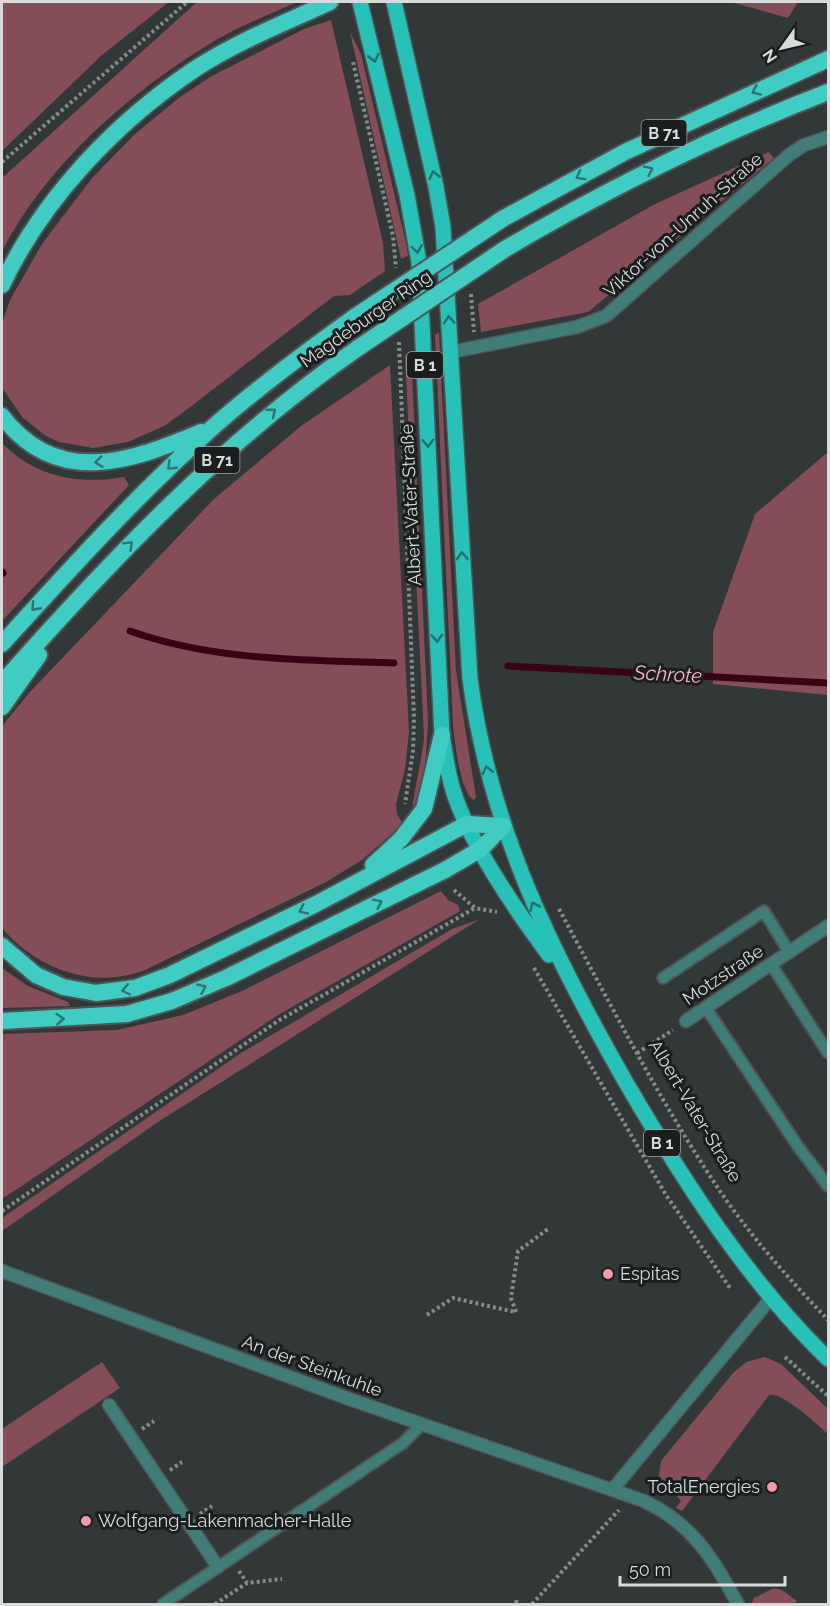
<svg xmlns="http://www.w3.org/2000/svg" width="830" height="1606" viewBox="0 0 830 1606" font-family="Raleway,sans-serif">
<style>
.green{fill:#844d58}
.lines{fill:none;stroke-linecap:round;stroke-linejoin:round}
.stream{stroke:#380414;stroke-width:7}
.service-casing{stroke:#4f5555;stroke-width:14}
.pedestrian-casing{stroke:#4f5555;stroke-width:15}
.minor-casing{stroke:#4f5555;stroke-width:15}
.primary-casing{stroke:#4f5555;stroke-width:18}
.trunk-casing{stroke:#4f5555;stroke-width:20}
.path{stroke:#858a8a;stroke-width:4;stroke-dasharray:3 3;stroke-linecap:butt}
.service{stroke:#407c78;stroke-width:10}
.pedestrian{stroke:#407c78;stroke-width:12}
.minor{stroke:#407c78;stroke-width:12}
.primary{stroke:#28c1b8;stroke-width:15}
.trunk{stroke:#40ccc3;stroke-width:16}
.trunk-bridge-casing{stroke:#4f5555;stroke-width:20;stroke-linecap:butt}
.trunk-bridge{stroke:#40ccc3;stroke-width:16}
.oneway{stroke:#22706b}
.oneway2{stroke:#2e7570}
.poi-dot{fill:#f39aaa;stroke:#1b1e1e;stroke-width:2}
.labels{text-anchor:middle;stroke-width:6;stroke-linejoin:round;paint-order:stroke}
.shield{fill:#1b1e1e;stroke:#9fa2a2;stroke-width:1.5}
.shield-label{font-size:16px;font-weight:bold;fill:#d7dbdb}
.street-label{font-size:18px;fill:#d7dbdb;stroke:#1b1e1e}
.poi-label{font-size:18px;fill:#d7dbdb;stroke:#1b1e1e;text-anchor:start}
.water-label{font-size:20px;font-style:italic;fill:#feb3bf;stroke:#1b1e1e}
</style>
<rect width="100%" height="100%" fill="#313837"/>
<path class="green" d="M2 2H169L102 55 2 151Z
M197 2H297C266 16 232 29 203 48 123 98 46 167 2 251V178Z
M731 2H798L788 18Z
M331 20 383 243 385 271 350 295 334 296 185 411 164 426 128 442 93 448 59 442 46 436 23 418 2 388V323L10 300 42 244 92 178 135 134 180 97 212 76 304 29Z
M350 32 361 54 406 243 408 256 401 259Z
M769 152 774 158 588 312 481 332 478 304 655 204Z
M439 332 456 671 476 797 474 800C460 793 455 742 453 725L435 335Z
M411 351 428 721 425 773 413 809C411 804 424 750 424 737L405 356Z
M390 365 409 732 405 769 396 804 397 814 403 824 362 860 326 882 143 971C91 989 37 969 2 928V726L29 693 214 499 301 426Z
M2 443C35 477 78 485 124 477L129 485 2 621Z
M828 452V695L713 684V632L755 514Z
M441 891 448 900 458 905 460 911 278 1015 2 1199V1034L117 1030 183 1015 242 991Z
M480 919 158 1122 2 1231V1218L241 1053 452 929Z
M2 968 28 986 68 1002 70 1006 2 1008Z
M765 1357 781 1364 828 1409V1434C816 1424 783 1392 769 1395L682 1511 676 1508 681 1501 659 1476 661 1461 733 1373 746 1362Z
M102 1362 120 1388 2 1467V1429Z
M774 1588 782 1590 797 1601 794 1604H751L754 1598Z"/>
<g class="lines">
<path class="stream" d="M2 572 3 573
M130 631C214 661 306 660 394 663
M508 666 828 683"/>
<defs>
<path id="service" d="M771 964 828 1053
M663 978 764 911 789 952
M706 1008 797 1145 828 1186
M163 1604 403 1443 422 1424"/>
<path id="pedestrian" d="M109 1405 218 1567"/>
<path id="minor" d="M451 352 577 327 606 316 789 155 804 145 828 137
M686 1021 828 926
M2 1271 352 1400 644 1501C694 1525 712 1558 738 1604
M613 1489 771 1298"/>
<path id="primary" d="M360 2 407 195 419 262 442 735C446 757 448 779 456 799 473 847 518 913 549 955
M394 2 436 187 443 227 470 679C490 830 553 955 628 1086 685 1183 747 1280 828 1359"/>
<path id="trunk" d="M504 218 625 152 828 59
M505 249C609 188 716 135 828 92
M2 285C43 198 116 122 195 69 236 42 285 23 330 2
M2 416C57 488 130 462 201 432
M2 644C69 570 137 495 212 428 257 388 307 351 356 316
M2 683C110 561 223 442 358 348
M2 707 39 655
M373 865 401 839 424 809 442 735
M2 946 36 975 63 987 96 993 135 988 170 975 316 904 467 824 503 826
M2 1021 127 1014 172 1001 226 978 445 870 481 849 503 826"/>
</defs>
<use href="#service" class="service-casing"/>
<use href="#pedestrian" class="pedestrian-casing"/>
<use href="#minor" class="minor-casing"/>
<use href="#primary" class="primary-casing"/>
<use href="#trunk" class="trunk-casing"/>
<path class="path" d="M353 62 393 236 396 268
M2 162 187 2
M471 294 474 332
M399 342 414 718 413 751 405 804
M454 890 475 908 497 912
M559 909C611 1005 661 1104 722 1194 753 1239 791 1281 828 1320
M534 968 666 1195 730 1288
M637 1053 673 1030
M2 1211 278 1021 475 908
M516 1312 511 1298 518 1251 548 1229
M427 1315 453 1298 515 1312
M785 1357 828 1396
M142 1429 154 1421
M170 1470 182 1462
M200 1514 212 1506
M239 1571 247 1583
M516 1600 517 1604
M215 1604 247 1583 282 1579
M532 1604 619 1510"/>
<use href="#service" class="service"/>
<use href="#pedestrian" class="pedestrian"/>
<use href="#minor" class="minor"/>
<use href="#primary" class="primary"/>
<use href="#trunk" class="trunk"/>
<defs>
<path id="trunk-bridge" d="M356 316 504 218
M358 348 505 249"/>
</defs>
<use href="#trunk-bridge" class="trunk-bridge-casing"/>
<use href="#trunk-bridge" class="trunk-bridge"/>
</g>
<defs><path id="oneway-chevron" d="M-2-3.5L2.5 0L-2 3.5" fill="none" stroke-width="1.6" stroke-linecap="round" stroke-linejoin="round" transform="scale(1.5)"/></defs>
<g class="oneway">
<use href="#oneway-chevron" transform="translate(374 58) rotate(77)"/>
<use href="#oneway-chevron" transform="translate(434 175) rotate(-102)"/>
<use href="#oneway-chevron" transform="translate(417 249) rotate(82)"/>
<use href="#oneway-chevron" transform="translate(449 320) rotate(-94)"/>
<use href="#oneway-chevron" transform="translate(428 443) rotate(88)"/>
<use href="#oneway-chevron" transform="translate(462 556) rotate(-93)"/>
<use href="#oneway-chevron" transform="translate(437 638) rotate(87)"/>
<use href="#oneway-chevron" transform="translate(487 770) rotate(-104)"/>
<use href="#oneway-chevron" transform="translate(534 906) rotate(-114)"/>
</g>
<g class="oneway2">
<use href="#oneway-chevron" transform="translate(756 91) rotate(155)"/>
<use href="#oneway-chevron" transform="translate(649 170) rotate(-26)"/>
<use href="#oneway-chevron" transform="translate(580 176) rotate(151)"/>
<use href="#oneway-chevron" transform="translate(272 412) rotate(-39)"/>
<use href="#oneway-chevron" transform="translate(99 462) rotate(173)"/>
<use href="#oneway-chevron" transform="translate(171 466) rotate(136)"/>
<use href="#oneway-chevron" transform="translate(129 545) rotate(-45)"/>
<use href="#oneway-chevron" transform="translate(35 607) rotate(132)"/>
<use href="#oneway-chevron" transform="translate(378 903) rotate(-26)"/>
<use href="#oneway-chevron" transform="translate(303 910) rotate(154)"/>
<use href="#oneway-chevron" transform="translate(202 988) rotate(-24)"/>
<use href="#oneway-chevron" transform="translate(126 990) rotate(168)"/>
<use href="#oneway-chevron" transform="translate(60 1019) rotate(-4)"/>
</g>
<g class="poi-dot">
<circle cx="608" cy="1274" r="6"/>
<circle cx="772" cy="1487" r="6"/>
<circle cx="86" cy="1521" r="6"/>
</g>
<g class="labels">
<g class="shield">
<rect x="641.5" y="120" width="45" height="26" rx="4.5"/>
<rect x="407" y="352" width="36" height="26" rx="4.5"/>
<rect x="194.5" y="447" width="45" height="26" rx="4.5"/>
<rect x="644" y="1130" width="36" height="26" rx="4.5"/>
</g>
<g class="shield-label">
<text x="664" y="139">B 71</text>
<text x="425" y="371">B 1</text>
<text x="217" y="466">B 71</text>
<text x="662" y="1149">B 1</text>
</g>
<g class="street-label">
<text transform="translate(683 225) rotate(-42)" y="6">Viktor-von-Unruh-Straße</text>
<text transform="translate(366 319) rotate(-35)" y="6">Magdeburger Ring</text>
<text transform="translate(411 505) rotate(-93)" y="6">Albert-Vater-Straße</text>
<text transform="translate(723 975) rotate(-34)" y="6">Motzstraße</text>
<text transform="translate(695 1111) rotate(59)" y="6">Albert-Vater-Straße</text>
<text transform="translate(312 1366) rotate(20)" y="6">An der Steinkuhle</text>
</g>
<g class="poi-label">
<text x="620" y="1280">Espitas</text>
<text x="760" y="1493" text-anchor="end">TotalEnergies</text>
<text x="98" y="1527">Wolfgang-Lakenmacher-Halle</text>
</g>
<g class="water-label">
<text transform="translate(668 674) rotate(3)" y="7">Schrote</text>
</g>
</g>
<rect width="830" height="1606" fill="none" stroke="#d7dbdb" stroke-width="6"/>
<g transform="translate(782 48) rotate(236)" stroke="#1b1e1e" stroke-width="4.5" paint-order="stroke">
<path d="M0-4.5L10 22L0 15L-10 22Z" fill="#d7dbdb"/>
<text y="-9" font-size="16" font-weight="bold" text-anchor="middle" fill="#d7dbdb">N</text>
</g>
<path d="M620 1576v9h165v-9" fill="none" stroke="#d7dbdb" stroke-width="3"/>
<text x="629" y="1576" font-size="18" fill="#d7dbdb" stroke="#1b1e1e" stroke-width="4.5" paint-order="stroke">50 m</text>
</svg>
